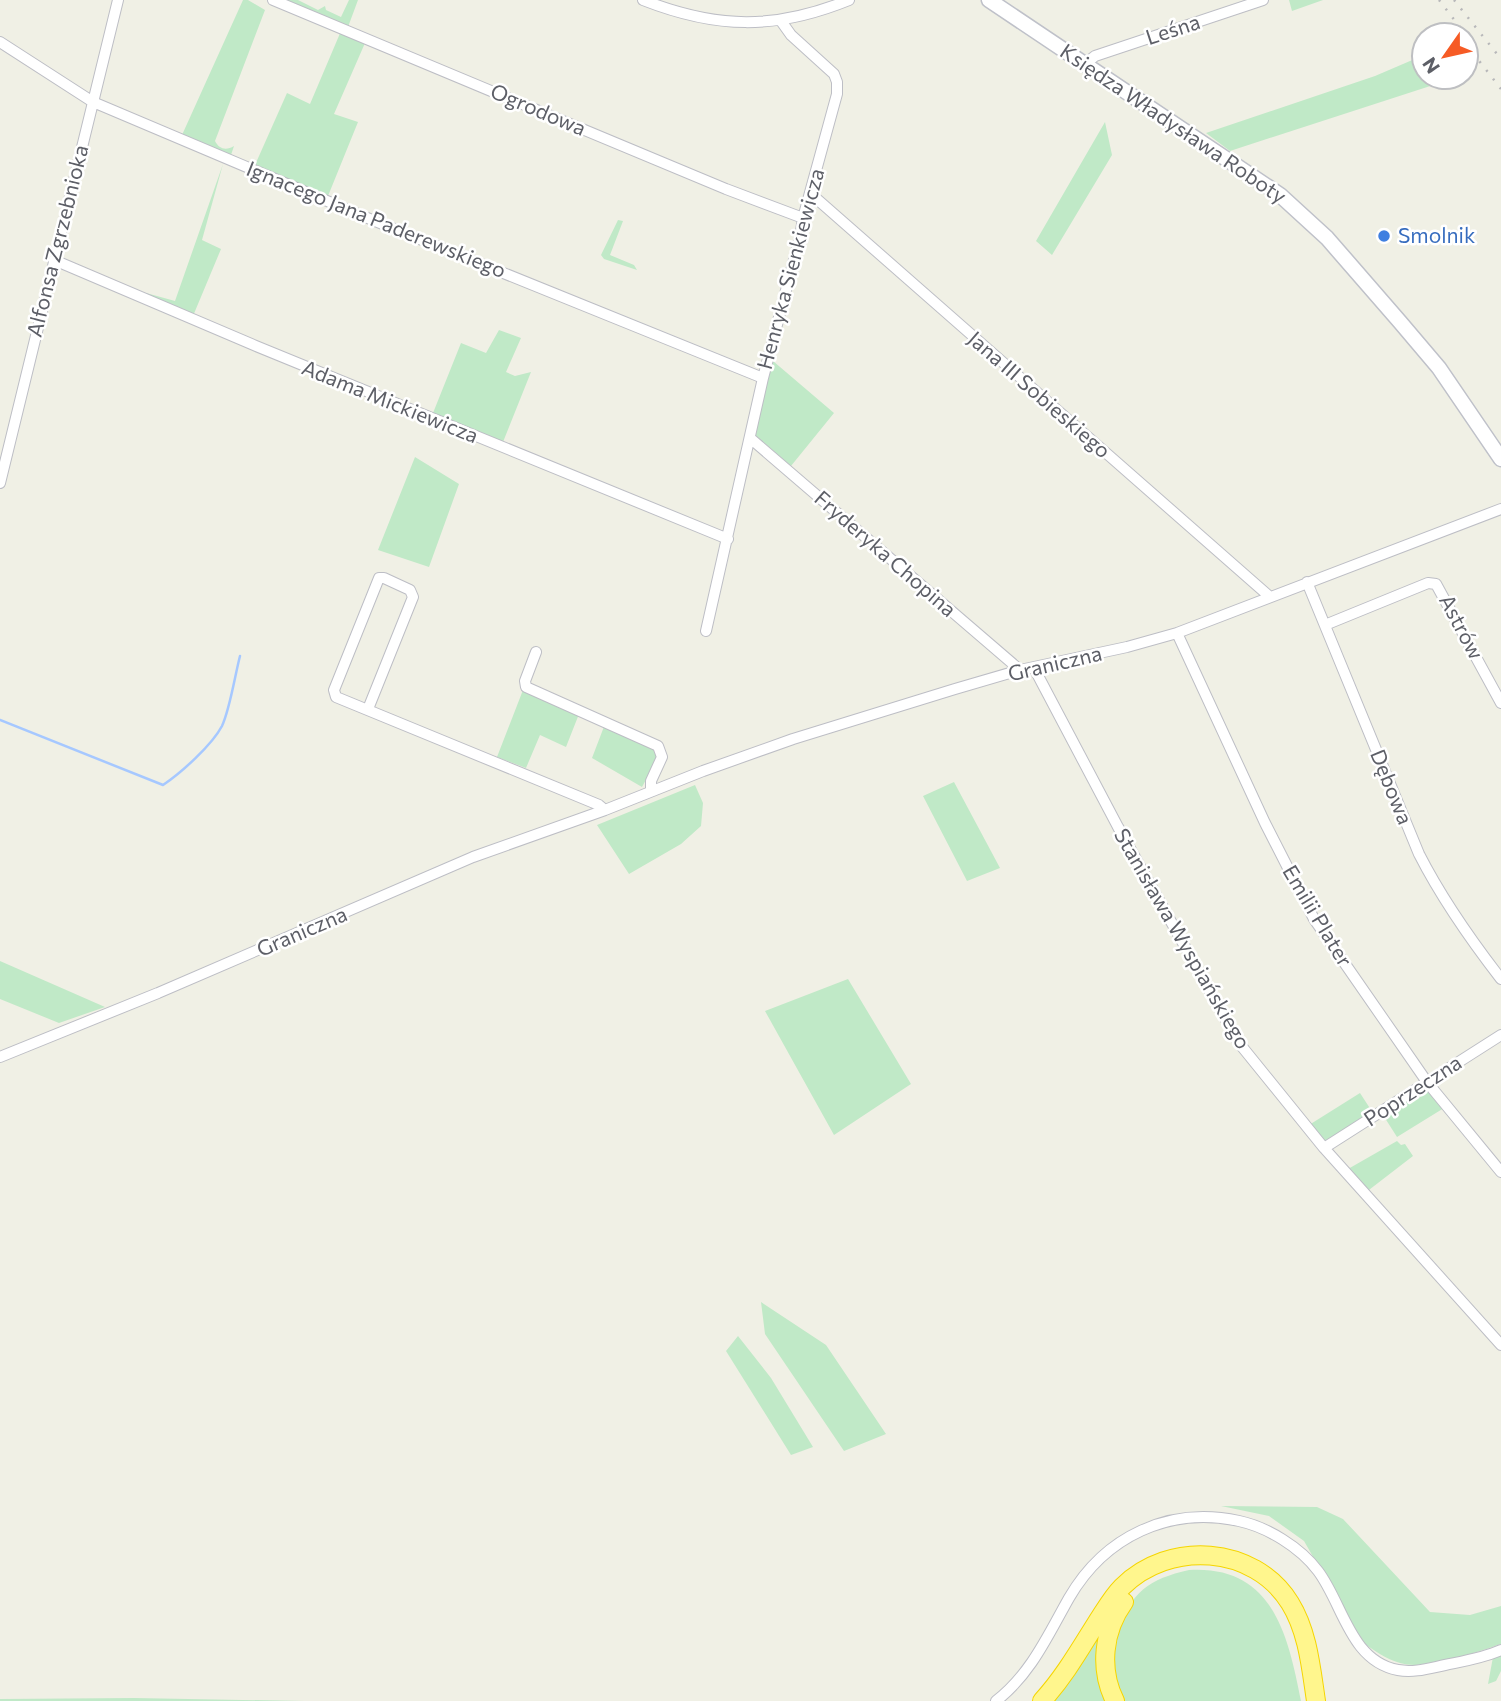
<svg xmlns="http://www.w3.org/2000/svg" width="1501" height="1701" viewBox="0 0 1501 1701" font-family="Commissioner,sans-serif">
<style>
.green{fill:#c0e9c7}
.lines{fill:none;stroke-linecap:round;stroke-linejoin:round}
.stream{stroke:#a6c8ff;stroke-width:2.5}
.street-casing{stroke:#bdbec5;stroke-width:12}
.secondary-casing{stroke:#bfc1c9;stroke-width:17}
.highway-casing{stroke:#f5d500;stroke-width:20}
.street{stroke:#fff;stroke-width:10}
.secondary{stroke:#fff;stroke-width:14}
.highway{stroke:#fff68d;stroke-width:18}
.rail{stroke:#b8b8ba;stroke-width:2.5;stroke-dasharray:2 9;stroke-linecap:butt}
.shop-dot{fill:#3f7fe0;stroke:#fff;stroke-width:2.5}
.labels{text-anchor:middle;stroke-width:5;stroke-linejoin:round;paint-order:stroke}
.street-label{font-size:21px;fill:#5d5f67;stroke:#fff}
.shop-label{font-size:21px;fill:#366cbe;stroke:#fff;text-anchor:start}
</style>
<rect width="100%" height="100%" fill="#f0f0e5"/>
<path class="green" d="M243 0H248L265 10 215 141C219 149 226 151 234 146L231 155 182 135Z
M284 0H298L318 10 325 6 326 10 341 17 349 0H358L348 27Z
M1289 0H1323L1292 11Z
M341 31 365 43 334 114 358 122 328 196 255 165 287 93 310 104Z
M1424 55V77H1458L1230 151 1206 133 1375 76Z
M1105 122 1112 155 1052 255 1036 241Z
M223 164 202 240 221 249 193 316 144 296 146 293 175 301Z
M618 220 623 221 610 255 634 265 637 270 604 259 601 255Z
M499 330 521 338 506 372 515 376 531 372 503 442 433 413 461 343 486 353Z
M773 361 834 413 791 466 754 434Z
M415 457 459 484 429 567 378 550Z
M523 690 579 714 566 747 540 735 526 768 497 757Z
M605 724 655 750 659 756 642 787 592 758Z
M954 782 1000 868 967 881 923 796Z
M695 785 703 803 701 826 681 844 629 874 597 825Z
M0 961 105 1007 59 1023 0 999Z
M848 979 911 1084 834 1135 765 1011Z
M1424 1089H1429L1444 1108 1397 1137 1383 1115Z
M1360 1093 1373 1113 1324 1145 1309 1125Z
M1397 1141 1401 1145 1405 1144 1413 1156 1365 1193 1348 1169Z
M761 1302 826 1345 886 1434 844 1451 765 1334Z
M738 1336 771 1378 813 1447 791 1455 726 1351Z
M1221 1506 1317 1507 1343 1519 1430 1612 1470 1615 1501 1606V1644C1477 1652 1425 1671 1400 1663 1386 1659 1373 1650 1362 1642L1304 1541 1269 1516Z
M1196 1558C1284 1559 1300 1631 1313 1701H1310C1304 1668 1300 1633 1281 1604 1217 1506 1060 1586 1110 1701H1048C1063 1683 1077 1664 1089 1644 1117 1599 1138 1562 1196 1558Z
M1189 1570C1273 1565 1288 1635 1301 1701H1121C1118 1687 1112 1672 1111 1658 1110 1649 1115 1639 1118 1631 1131 1592 1149 1579 1189 1570Z
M1501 1654V1671L1496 1681 1488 1684 1493 1657Z
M134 1698 305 1701H0V1699Z"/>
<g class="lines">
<path class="stream" d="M0 720 163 785C181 773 212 745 222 726 230 709 235 675 240 656"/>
<defs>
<path id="street" d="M273 0 726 189 803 218
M643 0C717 29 775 30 849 0
M0 42 93 102 365 217 763 378
M1085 64 1095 56 1263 0
M810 193 1269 596
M54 260 256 346 728 539
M750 438 1020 670
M0 483 118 0
M1307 582 1419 854C1442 899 1470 939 1501 979
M1325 625 1428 583 1436 584 1501 703
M706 631 763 378 800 237 803 218 837 94V82L834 74 791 35 781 21
M1177 633 1265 823 1314 919 1427 1082 1501 1172
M536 652 525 681 526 687 658 746 662 757 651 781V791
M1034 668 1118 827 1239 1043 1324 1148 1501 1345
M368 709 413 597 410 590 384 578H379L334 690 336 697 599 805 605 810
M0 1057 158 993 473 857 605 810 703 771 793 739 955 689 1020 670 1127 647 1177 633 1501 509
M1324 1148 1501 1035
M996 1701C1031 1674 1048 1635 1069 1598 1105 1536 1169 1506 1239 1521 1267 1527 1300 1547 1318 1571 1343 1604 1350 1661 1398 1670 1414 1673 1430 1668 1445 1665 1464 1661 1483 1658 1501 1650"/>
<path id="secondary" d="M989 0 1280 195 1327 238 1400 322 1439 368 1501 459"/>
<path id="highway" d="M1042 1701C1064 1677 1080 1649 1097 1622 1105 1610 1112 1597 1122 1587 1169 1540 1254 1545 1290 1603 1308 1632 1311 1668 1316 1701
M1115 1701C1099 1669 1103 1631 1124 1602"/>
</defs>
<use href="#street" class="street-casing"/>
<use href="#secondary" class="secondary-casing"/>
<use href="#highway" class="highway-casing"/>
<use href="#street" class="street"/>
<use href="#secondary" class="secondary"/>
<use href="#highway" class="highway"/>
<path class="rail" d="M1439 0 1466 35
M1454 0 1501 59
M1466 44 1501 89"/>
</g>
<circle class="shop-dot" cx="1384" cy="236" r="7"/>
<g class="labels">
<g class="street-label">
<text transform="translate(1173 30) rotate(-18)" y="7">Leśna</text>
<text transform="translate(538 110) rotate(23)" y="7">Ogrodowa</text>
<text transform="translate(1173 124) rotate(34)" y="7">Księdza Władysława Roboty</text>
<text transform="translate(376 220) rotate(22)" y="7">Ignacego Jana Paderewskiego</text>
<text transform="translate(58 241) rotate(-76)" y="7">Alfonsa Zgrzebnioka</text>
<text transform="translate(791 269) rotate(-75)" y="7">Henryka Sienkiewicza</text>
<text transform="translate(1039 395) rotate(41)" y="7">Jana III Sobieskiego</text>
<text transform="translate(390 402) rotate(22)" y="7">Adama Mickiewicza</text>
<text transform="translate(885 554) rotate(41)" y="7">Fryderyka Chopina</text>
<text transform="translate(1461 627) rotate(62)" y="7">Astrów</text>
<text transform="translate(1055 664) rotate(-13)" y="7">Graniczna</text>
<text transform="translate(1391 787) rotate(68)" y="7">Dębowa</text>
<text transform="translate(1317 916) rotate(59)" y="7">Emilii Plater</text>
<text transform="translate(302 932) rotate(-23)" y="7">Graniczna</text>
<text transform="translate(1182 939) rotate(60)" y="7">Stanisława Wyspiańskiego</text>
<text transform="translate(1413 1091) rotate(-33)" y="7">Poprzeczna</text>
</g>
<g class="shop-label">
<text x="1398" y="243">Smolnik</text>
</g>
</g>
<g transform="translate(1445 56) rotate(236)"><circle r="33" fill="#ffffff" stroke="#bebfc2" stroke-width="2"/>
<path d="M0-5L12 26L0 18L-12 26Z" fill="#f65b25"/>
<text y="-10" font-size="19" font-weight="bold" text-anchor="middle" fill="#5d5f67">N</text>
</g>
</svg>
